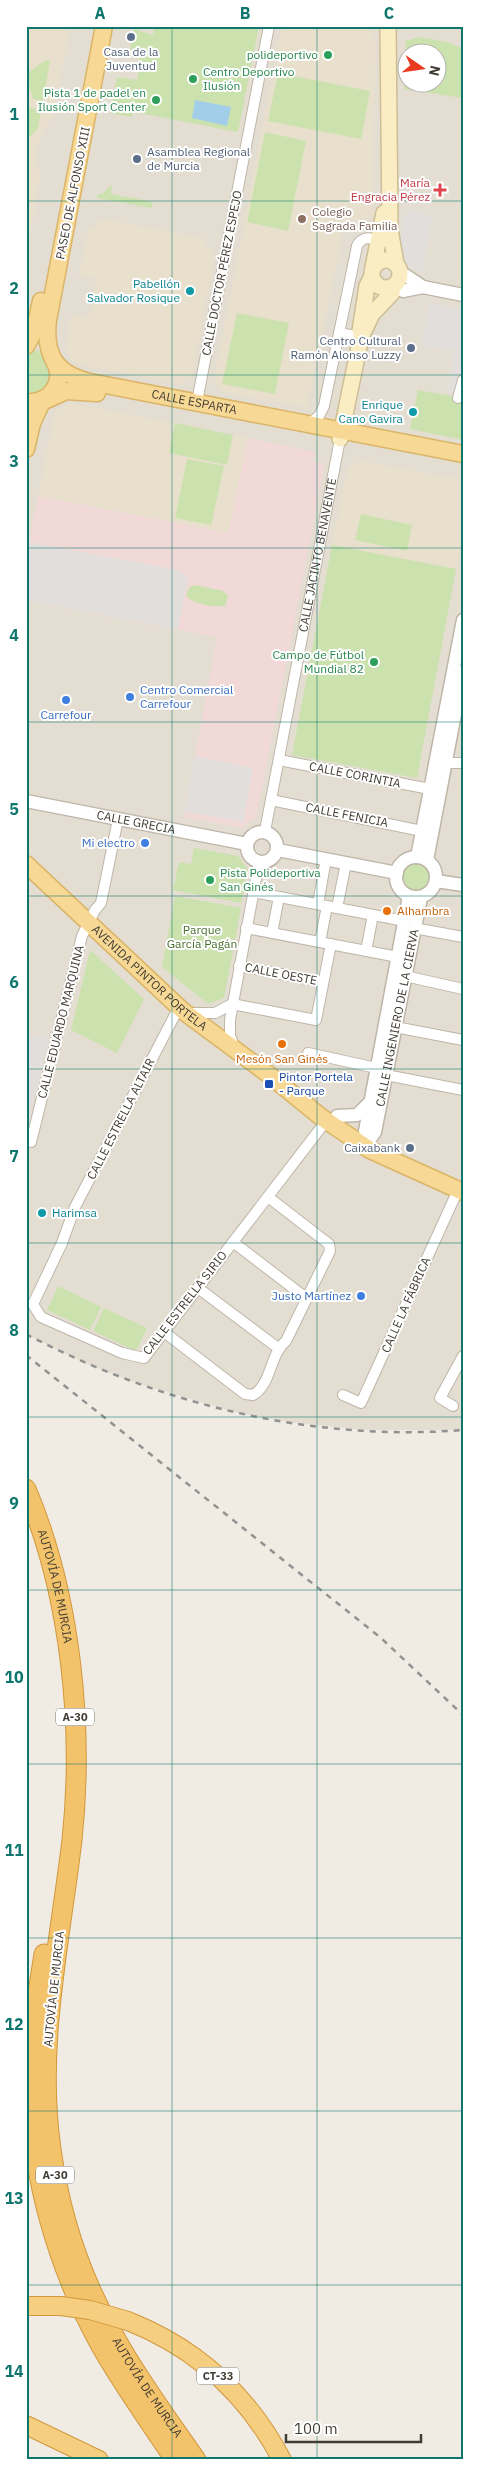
<svg xmlns="http://www.w3.org/2000/svg" width="489" height="2486" viewBox="0 0 489 2486" font-family="'IBM Plex Sans',sans-serif">
<style>
.residential{fill:#e4ddd1;fill-rule:evenodd}
.education{fill:#e8e0cd}
.medical{fill:#f0d9d7}
.green{fill:#cce2ae;fill-rule:evenodd}
.parking{fill:#e1dedb}
.water{fill:#a2ceea}
.lines{fill:none;stroke-linecap:round;stroke-linejoin:round}
.minor-casing{stroke:#beb6a9;stroke-width:12}
.tertiary-casing{stroke:#beb6a9;stroke-width:15}
.secondary-casing{stroke:#cdbe96;stroke-width:18}
.primary-casing{stroke:#dab567;stroke-width:19}
.trunk-casing{stroke:#d1973c;stroke-width:20}
.motorway-casing{stroke:#d1973c;stroke-width:21}
.minor{stroke:#fff;stroke-width:10}
.tertiary{stroke:#fff;stroke-width:12}
.secondary{stroke:#faecc3;stroke-width:15}
.primary{stroke:#f7d995;stroke-width:16}
.trunk{stroke:#f5ce80;stroke-width:18}
.motorway{stroke:#f3c36b;stroke-width:19}
.rail{stroke:#929292;stroke-width:2.5;stroke-dasharray:6 6;stroke-linecap:butt}
.trunk-bridge-casing{stroke:#d1973c;stroke-width:20;stroke-linecap:butt}
.trunk-bridge{stroke:#f5ce80;stroke-width:18}
.grid{fill:none;stroke:#0f766e;stroke-width:1;stroke-opacity:0.55}
.service-dot{fill:#5c6f8a;stroke:#fff;stroke-width:2}
.leisure-dot{fill:#2e9e5b;stroke:#fff;stroke-width:2}
.health-dot{fill:#e0444e;stroke:#fff;stroke-width:2}
.education-dot{fill:#8d6e63;stroke:#fff;stroke-width:2}
.culture-dot{fill:#0f9aa8;stroke:#fff;stroke-width:2}
.shop-dot{fill:#3f7fe0;stroke:#fff;stroke-width:2}
.food-dot{fill:#e8710a;stroke:#fff;stroke-width:2}
.transit-dot{fill:#1a4fb4;stroke:#fff;stroke-width:2}
.labels{text-anchor:middle;stroke-width:4;stroke-linejoin:round;paint-order:stroke}
.shield{fill:#fff;stroke:#7a7671;stroke-width:1}
.shield-label{font-size:11px;font-weight:bold;fill:#413c34}
.service-label{font-size:12px;fill:#4e5e75;stroke:#fff;text-anchor:end}
.leisure-label{font-size:12px;fill:#27864d;stroke:#fff;text-anchor:end}
.health-label{font-size:12px;fill:#be3a42;stroke:#fff;text-anchor:end}
.street-label{font-size:12px;fill:#413c34;stroke:#fff}
.education-label{font-size:12px;fill:#785e54;stroke:#fff;text-anchor:start}
.culture-label{font-size:12px;fill:#0d838f;stroke:#fff;text-anchor:end}
.shop-label{font-size:12px;fill:#366cbe;stroke:#fff;text-anchor:end}
.food-label{font-size:12px;fill:#c56008;stroke:#fff;text-anchor:start}
.park-label{font-size:12px;fill:#466e2c;stroke:#fff}
.transit-label{font-size:12px;fill:#164399;stroke:#fff;text-anchor:start}
.neatline{fill:none;stroke:#0f766e;stroke-width:2}
.grid-label{font-size:16px;text-anchor:middle;font-weight:bold;fill:#0f766e}
</style>
<rect width="100%" height="100%" fill="#f0ece3"/>
<path class="residential" d="M26 26H463V1430H364L295 1423 234 1412 134 1382 87 1364 26 1334ZM406 52H436V82H406Z"/>
<path class="education" d="M26 26H70L54 116 44 128 38 143 36 155 40 179 26 255Z
M282 26H367L372 30 375 39 374 216 345 223 308 402 309 408 223 392 214 380Z
M104 219 202 238 215 256 192 375 179 384 73 363 65 350 72 315 89 318 96 279 79 276 88 230Z
M70 403 248 438 228 533 38 496 54 413Z
M360 461 463 480V536L456 569 332 545 347 469Z"/>
<path class="medical" d="M248 438 315 452 313 462 325 464 256 818 242 828 184 817 217 637 26 600V558L38 496 228 533Z"/>
<path class="green" d="M154 26H259L238 132 133 112 132 117 110 113 117 77 137 80 141 60 135 58 136 51 130 49 134 29 153 35Z
M419 37 447 42 463 49V98L404 89 406 41ZM406 52H436V82H406Z
M46 60 50 61 43 101 33 99 26 74Z
M278 73 370 91 361 139 268 121Z
M31 108 41 110 38 128 31 136 26 135V111Z
M265 132 306 141 288 231 247 222Z
M110 186H112L111 194 153 202 151 208 97 198V195L104 193Z
M237 313 289 323 275 394 222 384Z
M26 349 44 352 58 379 26 402Z
M418 390 463 398V440L410 429Z
M175 423 233 435 227 465 169 453Z
M187 459 224 466 211 525 175 518Z
M361 514 412 525 407 551 355 540Z
M332 545 456 569 417 778 292 755Z
M195 585 223 591 228 595 226 605C217 609 195 604 187 597V591L190 587Z
M194 848 238 856 248 870 241 903 173 890 179 862 191 864Z
M403 877a14 14 0 1 1 28 0a14 14 0 1 1-28 0Z
M175 896 241 908 224 998 208 1004 162 967Z
M90 950 144 999 117 1053 71 1030Z
M58 1286 101 1307 90 1330 47 1310Z
M104 1308 147 1328 136 1351 93 1331Z"/>
<path class="parking" d="M411 210 433 217 422 273 407 266 401 254V216L405 217Z
M429 303 463 310V396L447 392 454 351 421 345Z
M29 542 178 570 188 577 178 629 26 600V558Z
M194 756 253 768 243 822 185 811Z
M26 1035 49 1038 26 1134Z"/>
<path class="water" d="M195 100 231 107 227 126 192 118Z"/>
<g class="lines">
<defs>
<g id="minor">
<path d="M339 333 361 337"/>
<path d="M458 398 463 380"/>
<path d="M197 402 269 26"/>
<path d="M309 424 319 416 324 406 357 246C363 234 373 239 385 241"/>
<path d="M279 760 430 789"/>
<path d="M445 763H463"/>
<path d="M271 800 422 831"/>
<path id="s1" d="M265 831 340 439"/>
<path d="M253 892 405 921"/>
<path d="M318 904 326 859"/>
<path d="M337 908 346 863"/>
<path d="M246 928 398 957"/>
<path d="M414 928 463 937"/>
<path d="M272 933 279 897"/>
<path d="M320 942 327 906"/>
<path d="M366 951 373 915"/>
<path d="M239 966 323 982"/>
<path d="M405 976 463 989"/>
<path d="M232 1004 316 1020 331 944"/>
<path d="M179 1007 75 1207 62 1243 34 1302V1306L41 1317 122 1353 144 1358 326 1121"/>
<path d="M188 1013H215L232 1004"/>
<path d="M395 1027 463 1040"/>
<path d="M235 1049 230 1036V1020L259 862"/>
<path d="M308 1053 372 1067 386 1075 463 1090"/>
<path d="M31 1142 82 936 95 910 101 903 118 819"/>
<path d="M233 1242 306 1298"/>
<path d="M198 1288 278 1348"/>
<path d="M164 1332 245 1394 253 1395C272 1384 269 1355 286 1341L330 1251 329 1244 268 1197"/>
<path d="M343 1395 361 1403 458 1190"/>
<path d="M453 1406 440 1398 463 1356"/>
</g>
<g id="tertiary">
<path d="M399 271 423 287 463 295"/>
<path d="M393 286 403 291 423 287"/>
<path id="s2" d="M26 801 247 844"/>
<circle cx="262" cy="847" r="15"/>
<path d="M278 850 397 873"/>
<circle cx="416" cy="877" r="20"/>
<path d="M417 857 463 620"/>
<path d="M427 860 463 672"/>
<path d="M436 881 463 885"/>
<path d="M337 1116 357 1115 370 1102"/>
<path d="M366 1136 365 1131 409 896"/>
<path id="s3" d="M370 1139 375 1132 421 897"/>
</g>
<path id="secondary" d="M388 26 390 229 396 264
M372 274a14 14 0 1 1 28 0a14 14 0 1 1-28 0Z
M373 267 384 213
M360 331 367 286 372 276
M340 439 361 337 372 314 392 293 393 286"/>
<g id="primary">
<path id="s4" d="M104 26 48 320C44 354 55 374 90 382L463 454"/>
<path d="M26 346 35 329 41 301"/>
<path d="M26 402C51 404 67 380 53 359"/>
<path d="M26 449 32 423 42 402 66 391 97 393"/>
<path id="s5" d="M26 864 183 1011 268 1074 321 1117 370 1150 463 1192"/>
</g>
<path id="trunk" d="M26 2306H61
M128 2321C196 2348 248 2395 282 2460
M26 2425 99 2460"/>
<g id="motorway">
<path id="s6" d="M26 1489C71 1595 84 1727 72 1840 60 1942 36 2046 51 2149 60 2216 83 2283 117 2341 140 2382 169 2421 196 2460"/>
<path d="M44 1954C37 1999 29 2044 30 2089 32 2179 58 2268 101 2346 123 2385 150 2422 175 2460"/>
</g>
</defs>
<use href="#minor" class="minor-casing"/>
<use href="#tertiary" class="tertiary-casing"/>
<use href="#secondary" class="secondary-casing"/>
<use href="#primary" class="primary-casing"/>
<use href="#trunk" class="trunk-casing"/>
<use href="#motorway" class="motorway-casing"/>
<use href="#minor" class="minor"/>
<use href="#tertiary" class="tertiary"/>
<use href="#secondary" class="secondary"/>
<use href="#primary" class="primary"/>
<use href="#trunk" class="trunk"/>
<use href="#motorway" class="motorway"/>
<path class="rail" d="M26 1334C159 1404 312 1442 463 1430
M26 1355 381 1638 463 1715"/>
<defs>
<path id="trunk-bridge" d="M61 2306 90 2310 128 2321"/>
</defs>
<use href="#trunk-bridge" class="trunk-bridge-casing"/>
<use href="#trunk-bridge" class="trunk-bridge"/>
</g>
<path class="grid" d="M172 26V2460M317 26V2460M26 201H463M26 375H463M26 548H463M26 722H463M26 896H463M26 1069H463M26 1243H463M26 1417H463M26 1590H463M26 1764H463M26 1938H463M26 2111H463M26 2285H463"/>
<g class="service-dot">
<circle cx="131" cy="37" r="5"/>
<circle cx="137" cy="159" r="5"/>
<circle cx="411" cy="348" r="5"/>
<circle cx="410" cy="1148" r="5"/>
</g>
<g class="leisure-dot">
<circle cx="328" cy="55" r="5"/>
<circle cx="193" cy="79" r="5"/>
<circle cx="156" cy="100" r="5"/>
<circle cx="374" cy="662" r="5"/>
<circle cx="210" cy="880" r="5"/>
</g>
<path class="health-dot" d="M437.5 182.5h5v5h5v5h-5v5h-5v-5h-5v-5h5z"/>
<circle class="education-dot" cx="302" cy="219" r="5"/>
<g class="culture-dot">
<circle cx="190" cy="291" r="5"/>
<circle cx="413" cy="412" r="5"/>
<circle cx="42" cy="1213" r="5"/>
</g>
<g class="shop-dot">
<circle cx="130" cy="697" r="5"/>
<circle cx="66" cy="700" r="5"/>
<circle cx="145" cy="843" r="5"/>
<circle cx="361" cy="1296" r="5"/>
</g>
<g class="food-dot">
<circle cx="387" cy="911" r="5"/>
<circle cx="282" cy="1044" r="5"/>
</g>
<rect class="transit-dot" x="264" y="1079" width="10" height="10" rx="2.5"/>
<g class="labels">
<g class="shield">
<rect x="56" y="1708.5" width="38" height="17" rx="4"/>
<rect x="36" y="2166.5" width="38" height="17" rx="4"/>
<rect x="197" y="2367.5" width="42" height="17" rx="4"/>
</g>
<g class="shield-label">
<text x="75" y="1721">A-30</text>
<text x="55" y="2179">A-30</text>
<text x="218" y="2380">CT-33</text>
</g>
<g class="service-label">
<text x="131" y="56" text-anchor="middle">Casa de la<tspan x="131" dy="14">Juventud</tspan></text>
<text x="147" y="156" text-anchor="start">Asamblea Regional<tspan x="147" dy="14">de Murcia</tspan></text>
<text x="401" y="345">Centro Cultural<tspan x="401" dy="14">Ramón Alonso Luzzy</tspan></text>
<text x="400" y="1152">Caixabank</text>
</g>
<g class="leisure-label">
<text x="318" y="59">polideportivo</text>
<text x="203" y="76" text-anchor="start">Centro Deportivo<tspan x="203" dy="14">Ilusión</tspan></text>
<text x="146" y="97">Pista 1 de padel en<tspan x="146" dy="14">Ilusión Sport Center</tspan></text>
<text x="364" y="659">Campo de Fútbol<tspan x="364" dy="14">Mundial 82</tspan></text>
<text x="220" y="877" text-anchor="start">Pista Polideportiva<tspan x="220" dy="14">San Ginés</tspan></text>
</g>
<g class="health-label">
<text x="430" y="187">María<tspan x="430" dy="14">Engracia Pérez</tspan></text>
</g>
<g class="street-label">
<text transform="translate(73 193) rotate(-79)" y="4">PASEO DE ALFONSO XIII</text>
<text transform="translate(222 273) rotate(-79)" y="4">CALLE DOCTOR PÉREZ ESPEJO</text>
<text dy="4" stroke="none"><textPath href="#s4" startOffset="490">CALLE ESPARTA</textPath></text>
<text dy="4" stroke="none"><textPath href="#s1" startOffset="281">CALLE JACINTO BENAVENTE</textPath></text>
<text transform="translate(355 775) rotate(11)" y="4">CALLE CORINTIA</text>
<text transform="translate(347 815) rotate(11)" y="4">CALLE FENICIA</text>
<text dy="4" stroke="none"><textPath href="#s2" startOffset="112">CALLE GRECIA</textPath></text>
<text transform="translate(281 974) rotate(11)" y="4">CALLE OESTE</text>
<text dy="4" stroke="none"><textPath href="#s5" startOffset="168">AVENIDA PINTOR PORTELA</textPath></text>
<text dy="4" stroke="none"><textPath href="#s3" startOffset="125">CALLE INGENIERO DE LA CIERVA</textPath></text>
<text transform="translate(61 1022) rotate(-76)" y="4">CALLE EDUARDO MARQUINA</text>
<text transform="translate(121 1119) rotate(-63)" y="4">CALLE ESTRELLA ALTAIR</text>
<text transform="translate(185 1303) rotate(-52)" y="4">CALLE ESTRELLA SIRIO</text>
<text transform="translate(406 1305) rotate(-66)" y="4">CALLE LA FÁBRICA</text>
<text dy="4" stroke="none"><textPath href="#s6" startOffset="102">AUTOVÍA DE MURCIA</textPath></text>
<text transform="translate(54 1989) rotate(-84)" y="4">AUTOVÍA DE MURCIA</text>
<text dy="4" stroke="none"><textPath href="#s6" startOffset="928">AUTOVÍA DE MURCIA</textPath></text>
</g>
<g class="education-label">
<text x="312" y="216">Colegio<tspan x="312" dy="14">Sagrada Familia</tspan></text>
</g>
<g class="culture-label">
<text x="180" y="288">Pabellón<tspan x="180" dy="14">Salvador Rosique</tspan></text>
<text x="403" y="409">Enrique<tspan x="403" dy="14">Cano Gavira</tspan></text>
<text x="52" y="1217" text-anchor="start">Harimsa</text>
</g>
<g class="shop-label">
<text x="140" y="694" text-anchor="start">Centro Comercial<tspan x="140" dy="14">Carrefour</tspan></text>
<text x="66" y="719" text-anchor="middle">Carrefour</text>
<text x="135" y="847">Mi electro</text>
<text x="351" y="1300">Justo Martínez</text>
</g>
<g class="food-label">
<text x="397" y="915">Alhambra</text>
<text x="282" y="1063" text-anchor="middle">Mesón San Ginés</text>
</g>
<g class="park-label">
<text x="202" y="934">Parque<tspan x="202" dy="14">García Pagán</tspan></text>
</g>
<g class="transit-label">
<text x="279" y="1081">Pintor Portela<tspan x="279" dy="14">- Parque</tspan></text>
</g>
</g>
<rect width="489" height="2486" fill="none" stroke="#ffffff" stroke-width="55"/>
<g transform="translate(422 68) rotate(103)"><circle r="24" fill="#ffffff" stroke="#b3b1ae"/>
<path d="M0-4L9 19L0 12L-9 19Z" fill="#ea3a20"/>
<text y="-8" font-size="14" font-weight="bold" text-anchor="middle" fill="#413c34">N</text>
</g>
<path d="M286 2434v8h135v-8" fill="none" stroke="#413c34" stroke-width="2.5"/>
<text x="294" y="2434" font-size="15" fill="#413c34" stroke="#ffffff" stroke-width="4" paint-order="stroke">100 m</text>
<rect x="28" y="28" width="434" height="2430" class="neatline"/>
<g class="grid-label">
<text x="100" y="19">A</text>
<text x="245" y="19">B</text>
<text x="389" y="19">C</text>
<text x="14" y="120">1</text>
<text x="14" y="294">2</text>
<text x="14" y="467">3</text>
<text x="14" y="641">4</text>
<text x="14" y="815">5</text>
<text x="14" y="988">6</text>
<text x="14" y="1162">7</text>
<text x="14" y="1336">8</text>
<text x="14" y="1509">9</text>
<text x="14" y="1683">10</text>
<text x="14" y="1856">11</text>
<text x="14" y="2030">12</text>
<text x="14" y="2204">13</text>
<text x="14" y="2377">14</text>
</g>
</svg>
